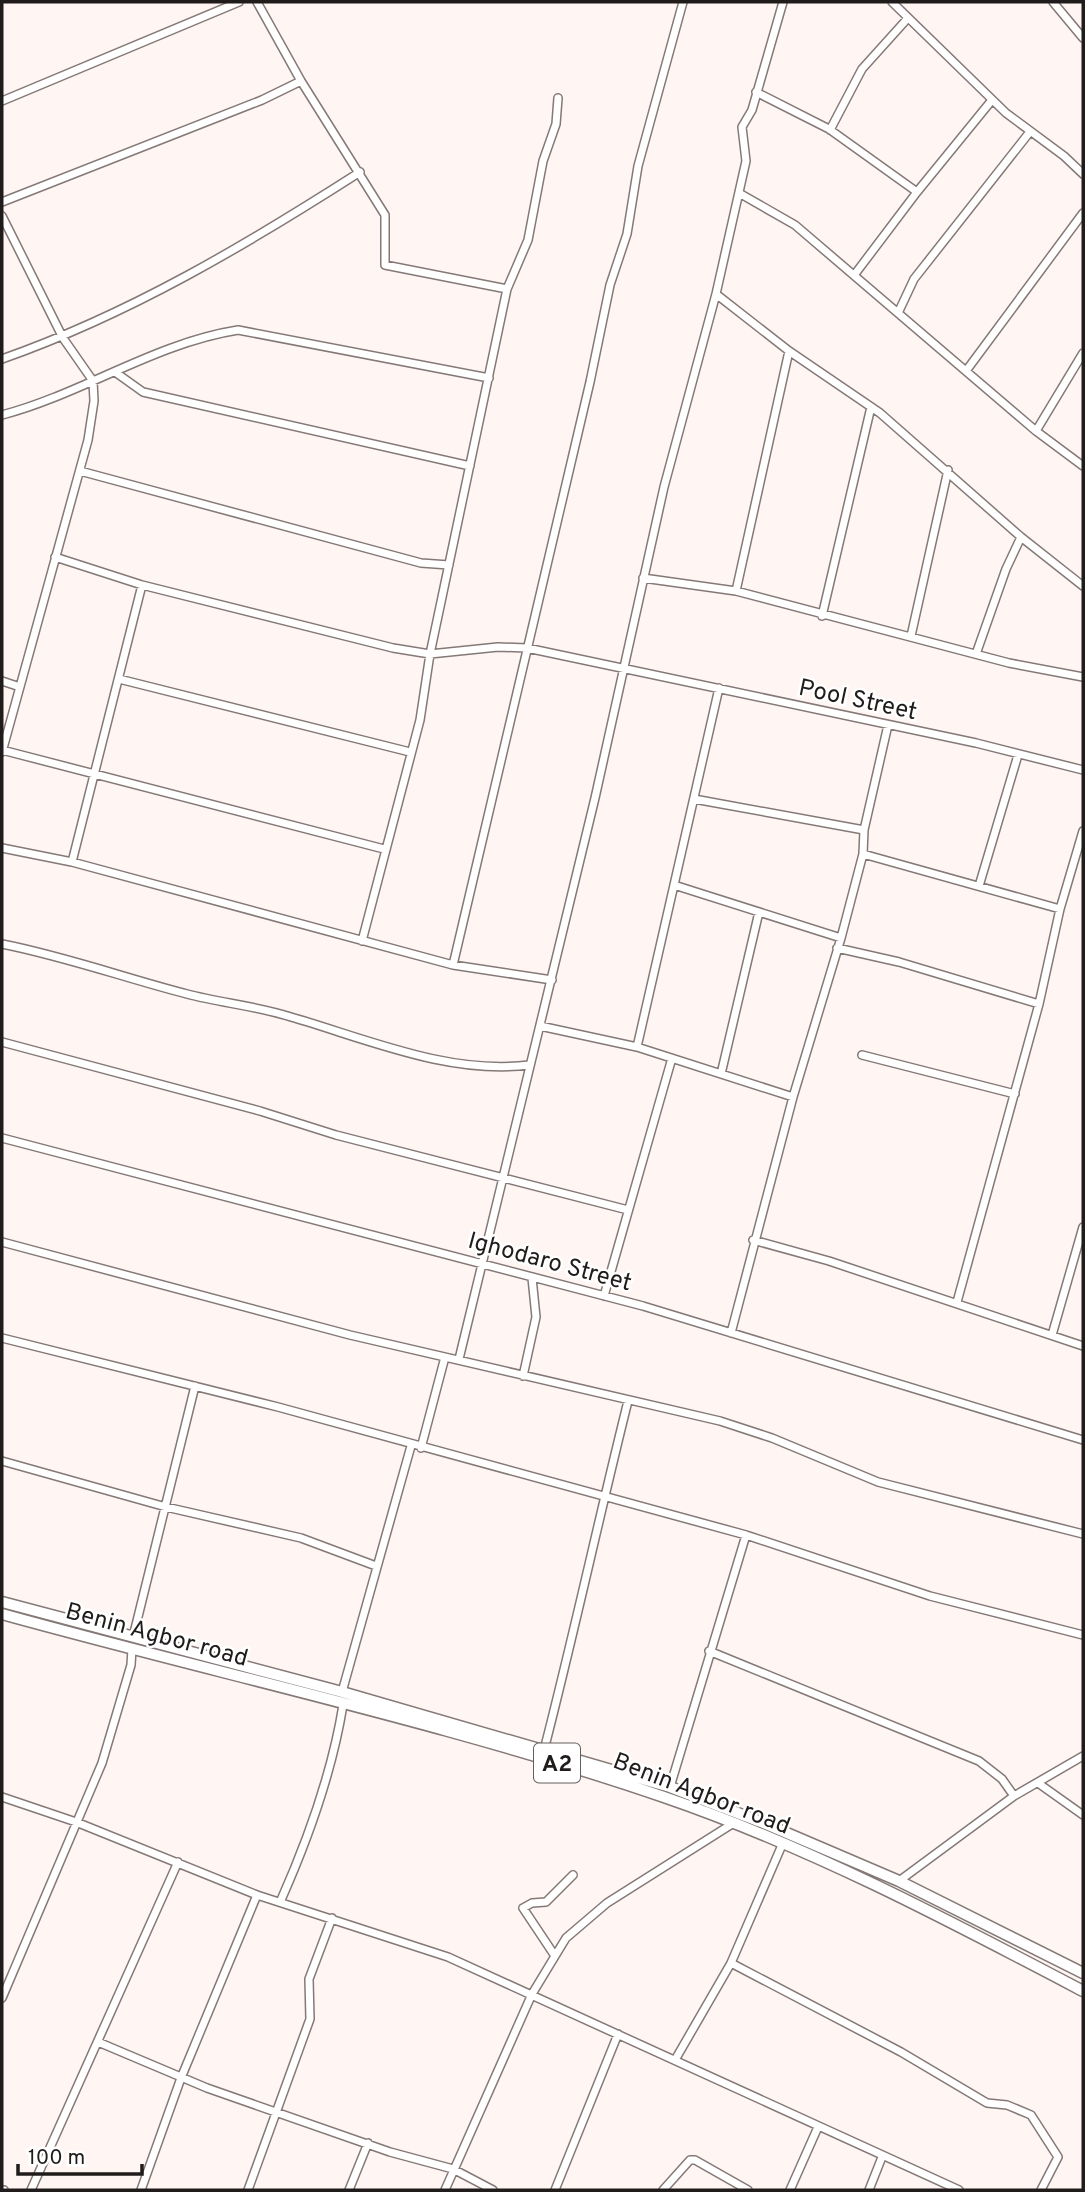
<svg xmlns="http://www.w3.org/2000/svg" width="1085" height="2192" viewBox="0 0 1085 2192" font-family="Overpass,sans-serif">
<style>
.lines{fill:none;stroke-linecap:round;stroke-linejoin:round}
.minor-casing{stroke:#847976;stroke-width:10}
.trunk-casing{stroke:#847976;stroke-width:13}
.minor{stroke:#fff;stroke-width:7}
.trunk{stroke:#fff;stroke-width:10}
.labels{text-anchor:middle;stroke-width:5;stroke-linejoin:round;paint-order:stroke}
.shield{fill:#fff;stroke:#63605f;stroke-width:2}
.shield-label{font-size:23px;font-weight:bold;fill:#201c1b}
.street-label{font-size:24px;fill:#201c1b;stroke:#fff}
</style>
<rect width="100%" height="100%" fill="#fff5f2"/>
<g class="lines">
<defs>
<path id="minor" d="M257 2 301 81 385 215V265L507 289
M892 2 1006 113 1064 156 1083 174
M1053 2 1083 38
M756 92 829 129 917 192 855 274
M2 101 239 2
M830 130 862 69 908 18
M917 192 992 100
M739 193 795 225 1036 431 1083 466
M2 202 262 100 301 81
M2 216 63 338 93 381 94 401 88 440 2 752
M716 294 789 351 880 413 1021 537 1083 586
M899 311 914 279 1029 133
M2 359C130 314 246 245 360 172
M966 371 1083 213
M115 372 143 392 470 466
M2 415C82 394 155 343 238 330L489 378
M1036 431 1083 353
M80 471 421 563 449 565
M55 557 142 585 393 648 430 654 498 647 527 648 976 743 1083 770
M643 578 736 591 1009 663 1083 677
M736 591 789 351
M822 616 871 407
M911 636 948 470
M976 654 1006 569 1021 537
M119 679 410 752
M2 681 20 687
M2 750 384 849
M694 799 864 830
M2 848 72 862 453 965 552 980
M863 854 1060 909
M72 862 142 585
M674 885 841 938
M979 886 1018 755
M362 941 420 720 430 654 507 289 528 240 543 161 556 124 558 98
M2 944C64 956 125 978 187 994 221 1003 257 1006 291 1017 367 1039 449 1075 529 1065
M837 948 899 962 1039 1004
M453 965 590 382 610 285 627 234 638 166 683 2
M540 1026 637 1047 793 1097
M2 1042 260 1111 336 1135 628 1210
M637 1047 719 688
M862 1055 1015 1094
M721 1074 759 912
M2 1138 643 1306 1083 1440
M753 1240 829 1261 1083 1346
M2 1242 350 1335 720 1421 772 1438 878 1482 1083 1534
M604 1296 672 1058
M957 1302 1039 1004 1060 909 1083 831
M731 1333 793 1097 841 938 863 854 864 830 888 725
M1052 1335 1083 1227
M2 1338 278 1407 746 1535 930 1596 1083 1635
M459 1359 595 798 664 487 716 294 746 161 742 127 752 110 783 2
M523 1376 536 1317 532 1278
M421 1448 445 1357
M2 1461 166 1507 301 1538 376 1566
M133 1637 195 1386
M709 1651 979 1761 1002 1779 1014 1796
M342 1692 411 1446
M544 1750C574 1634 599 1517 628 1401
M1038 1783 1083 1815
M670 1787 746 1535
M2 1797 76 1822 257 1895 448 1957 959 2190
M899 1881 1014 1796 1083 1756
M281 1900C309 1837 332 1773 343 1705
M555 1956 523 1908 532 1903 546 1902 573 1875
M731 1963 901 2052 987 2103 1007 2105 1031 2115 1058 2157 1041 2190
M2 1998 102 1763 131 1665 132 1649
M98 2042 207 2088 390 2152 453 2169 493 2190
M675 2060 731 1963 782 1845
M2 2190H4
M31 2190 178 1862
M141 2190 181 2078 257 1895
M248 2190 310 2019 309 1979 332 1918
M349 2190 368 2143
M445 2190 532 1994 566 1938 607 1903 732 1824
M555 2190 618 2034
M663 2190 690 2160H695L748 2190
M790 2190 818 2127
M869 2190 882 2157"/>
<path id="trunk" d="M2 1602 342 1692 670 1787 761 1822 899 1881 1083 1973
M2 1614C222 1675 448 1723 664 1797 810 1847 948 1920 1083 1991"/>
</defs>
<use href="#minor" class="minor-casing"/>
<use href="#trunk" class="trunk-casing"/>
<use href="#minor" class="minor"/>
<use href="#trunk" class="trunk"/>
</g>
<g class="labels">
<rect class="shield" x="534" y="1743.5" width="46" height="39" rx="5"/>
<g class="shield-label">
<text x="557" y="1771">A2</text>
</g>
<g class="street-label">
<text transform="translate(858 699) rotate(12)" y="8">Pool Street</text>
<text transform="translate(550 1261) rotate(15)" y="8">Ighodaro Street</text>
<text transform="translate(157 1634) rotate(15)" y="8">Benin Agbor road</text>
<text transform="translate(702 1793) rotate(21)" y="8">Benin Agbor road</text>
</g>
</g>
<rect width="1085" height="2192" fill="none" stroke="#201c1b" stroke-width="7"/>
<path d="M18 2164v10h124v-10" fill="none" stroke="#201c1b" stroke-width="3.5"/>
<text x="28" y="2164" font-size="21" fill="#201c1b" stroke="#ffffff" stroke-width="5" paint-order="stroke">100 m</text>
</svg>
